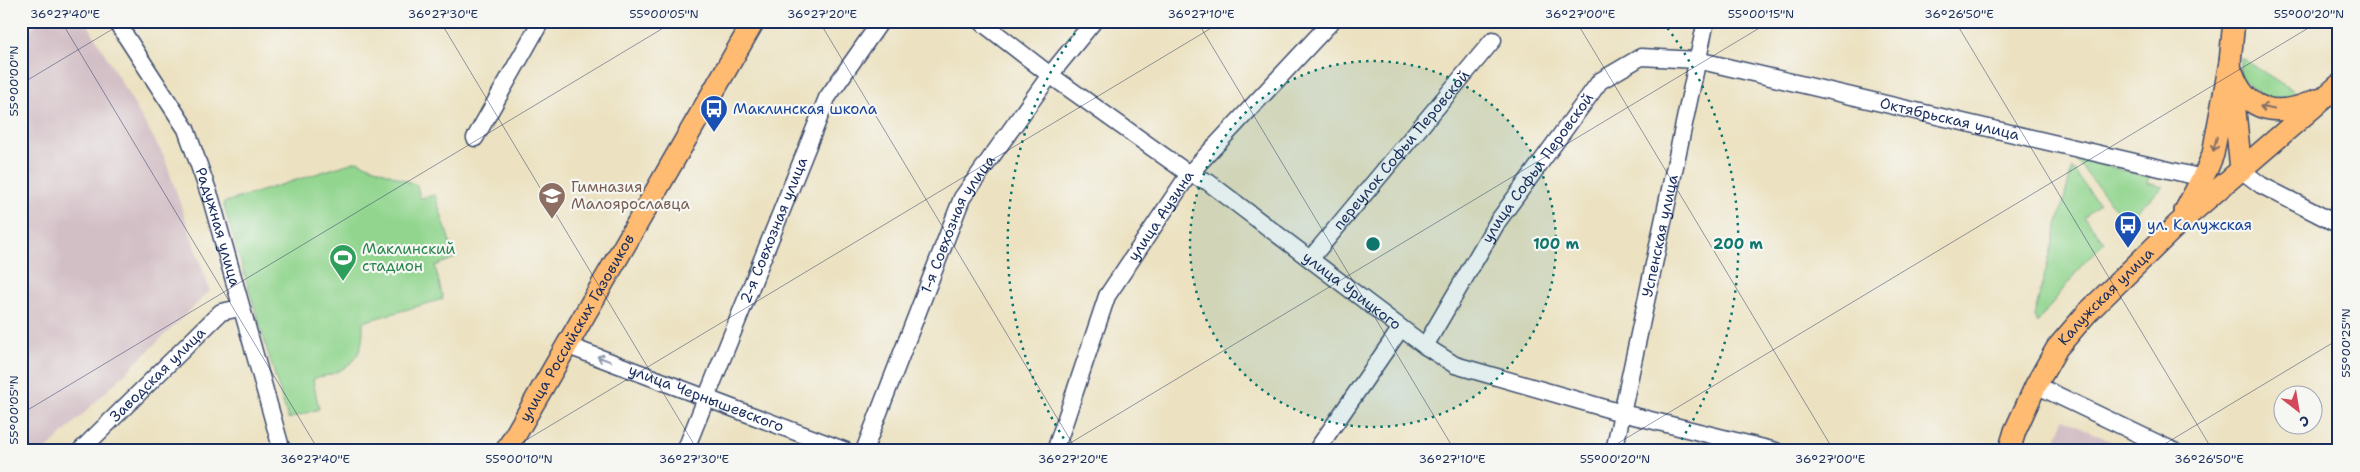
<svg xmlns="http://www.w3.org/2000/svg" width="2360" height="472" viewBox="0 0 2360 472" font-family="'Shantell Sans',sans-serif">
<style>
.industrial{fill:#d2bec5}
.green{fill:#91d58e;stroke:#568276}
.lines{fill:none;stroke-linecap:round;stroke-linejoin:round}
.minor-casing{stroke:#3a4a6d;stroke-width:19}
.major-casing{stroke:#3a4a6d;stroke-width:24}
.minor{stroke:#fff;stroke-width:16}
.major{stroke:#ffbb71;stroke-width:21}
.oneway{stroke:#826e67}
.oneway2{stroke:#8d97ae}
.ticks{fill:none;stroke:#1b2f5e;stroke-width:1;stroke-opacity:0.45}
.ring{fill:none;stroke:#0f766e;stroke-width:2.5;stroke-dasharray:2.5 5}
.labels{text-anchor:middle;stroke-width:4.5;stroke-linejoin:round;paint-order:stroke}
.transit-label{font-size:15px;fill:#164399;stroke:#f6f6f2;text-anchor:start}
.street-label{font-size:15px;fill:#1b2f5e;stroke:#f6f6f2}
.education-label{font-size:15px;fill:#785e54;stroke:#f6f6f2;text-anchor:start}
.leisure-label{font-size:15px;fill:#27864d;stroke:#f6f6f2;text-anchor:start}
.centre{fill:#0f766e;stroke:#f6f6f2;stroke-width:2.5}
.ring-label{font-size:15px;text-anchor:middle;font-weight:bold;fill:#0f766e;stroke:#f6f6f2;stroke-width:4.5;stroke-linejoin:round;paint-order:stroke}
.neatline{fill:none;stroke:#1b2f5e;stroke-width:2}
.ticks-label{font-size:12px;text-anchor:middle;fill:#1b2f5e}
</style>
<rect width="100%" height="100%" fill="#f6f6f2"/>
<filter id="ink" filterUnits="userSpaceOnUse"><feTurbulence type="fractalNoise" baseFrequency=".02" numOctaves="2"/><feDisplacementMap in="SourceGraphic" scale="10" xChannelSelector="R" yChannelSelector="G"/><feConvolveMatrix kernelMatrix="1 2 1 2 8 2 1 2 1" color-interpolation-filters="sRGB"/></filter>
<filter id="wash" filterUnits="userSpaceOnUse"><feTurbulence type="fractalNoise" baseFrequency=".0096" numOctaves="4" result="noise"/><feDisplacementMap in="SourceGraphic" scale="20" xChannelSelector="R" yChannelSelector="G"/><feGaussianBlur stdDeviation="1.12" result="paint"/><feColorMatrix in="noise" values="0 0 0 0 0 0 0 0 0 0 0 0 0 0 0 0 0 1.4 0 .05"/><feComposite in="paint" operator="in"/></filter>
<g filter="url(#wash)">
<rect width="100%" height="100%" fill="#ece2c1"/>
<path class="industrial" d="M39 21H86L164 156 210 291 45 451H21V39Z
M2064 419 2131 451H2052Z"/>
<path class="green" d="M2240 57 2300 95 2297 99 2269 102 2240 77Z
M2078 158 2149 177 2147 183 2164 187 2125 220 2077 162Z
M357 161 417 185 420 198 435 195 455 258 435 266 443 299 363 322C364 348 358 365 331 374 325 377 319 375 313 380L319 409 288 419 223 203Z
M2072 168 2099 204 2084 217 2104 242 2082 265 2037 323 2034 316Z"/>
</g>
<g filter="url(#ink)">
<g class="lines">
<defs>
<g id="minor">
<path id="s1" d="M116 21 186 129 211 199 282 451"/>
<path id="s2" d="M980 21 1050 75 1189 174 1208 182 1425 346 1455 365 1622 413 1776 451"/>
<path d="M475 138 541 21"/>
<path d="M2241 170 2261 185 2339 225"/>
<path id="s3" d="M1311 258 1493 40"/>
<path id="s4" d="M566 345 846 451"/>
<path id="s5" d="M1425 346 1498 221 1600 81 1641 57 1697 60 2203 178"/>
<path d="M2036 385 2174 451"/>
<path id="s6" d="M80 451 221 312 240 308"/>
<path id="s7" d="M685 451 827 98 881 21"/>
<path id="s8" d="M864 451 962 198 1050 75 1094 21"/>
<path id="s9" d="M1055 451 1107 296 1189 174 1332 21"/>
<path d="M1316 451 1401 328"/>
<path id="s10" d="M1614 451 1706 21"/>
</g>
<g id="major">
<path d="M2234 21 2230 62 2241 170"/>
<path d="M2233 74C2247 114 2280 117 2316 100"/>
<path d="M2185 211 2207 169 2213 154 2230 62"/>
<path id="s11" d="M506 451 754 21"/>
<path id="s12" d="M2009 451 2015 431 2036 385 2057 348 2087 313 2177 225 2339 85"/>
</g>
</defs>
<use href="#minor" class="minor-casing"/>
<use href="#major" class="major-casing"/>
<use href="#minor" class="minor"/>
<use href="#major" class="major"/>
</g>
<defs><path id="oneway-shaft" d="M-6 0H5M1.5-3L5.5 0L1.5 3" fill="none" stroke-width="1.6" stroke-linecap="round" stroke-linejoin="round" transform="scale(1.25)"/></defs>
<g class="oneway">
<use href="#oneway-shaft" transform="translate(2267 108) rotate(-168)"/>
<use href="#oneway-shaft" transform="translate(2215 144) rotate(104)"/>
</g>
<use class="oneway2" href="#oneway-shaft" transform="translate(604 359) rotate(-159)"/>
</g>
<path class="ticks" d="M61 21 319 451M440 21 698 451M819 21 1077 451M1197 21 1455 451M1576 21 1834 451M1955 21 2213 451M2334 21 2339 30M21 84 126 21M21 414 675 21M508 451 1223 21M1057 451 1771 21M1605 451 2320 21M2153 451 2339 339"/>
<circle cx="1373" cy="244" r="183" fill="#0f766e" fill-opacity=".12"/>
<g class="ring">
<circle cx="1373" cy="244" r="183"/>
<path d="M1072 451A365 365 0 0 1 1083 22M1663 22A365 365 0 0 1 1674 451"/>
</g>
<defs>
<symbol id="bus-pin" viewBox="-11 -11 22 30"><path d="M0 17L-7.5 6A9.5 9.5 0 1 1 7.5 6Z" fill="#1a4fb4" stroke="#f6f6f2"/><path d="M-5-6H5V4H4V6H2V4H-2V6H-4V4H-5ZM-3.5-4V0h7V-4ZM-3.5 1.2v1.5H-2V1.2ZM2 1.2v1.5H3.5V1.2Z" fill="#fff"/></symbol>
<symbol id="school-pin" viewBox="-11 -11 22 30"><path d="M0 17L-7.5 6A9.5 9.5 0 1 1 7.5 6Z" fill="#8d6e63" stroke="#f6f6f2"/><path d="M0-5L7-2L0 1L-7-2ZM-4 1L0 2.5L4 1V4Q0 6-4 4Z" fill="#fff"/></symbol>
<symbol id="stadium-pin" viewBox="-11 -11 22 30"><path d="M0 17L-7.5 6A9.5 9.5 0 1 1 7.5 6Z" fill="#2e9e5b" stroke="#f6f6f2"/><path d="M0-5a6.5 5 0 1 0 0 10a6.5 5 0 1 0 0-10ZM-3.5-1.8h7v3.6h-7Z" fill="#fff"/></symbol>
</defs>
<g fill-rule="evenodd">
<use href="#bus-pin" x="698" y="93" width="32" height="43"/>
<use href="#school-pin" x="536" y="180" width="32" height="43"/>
<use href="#bus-pin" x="2112" y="209" width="32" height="43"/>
<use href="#stadium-pin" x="327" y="242" width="32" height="43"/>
</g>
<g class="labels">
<g class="transit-label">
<text x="733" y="114">Маклинская школа</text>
<text x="2147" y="230">ул. Калужская</text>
</g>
<g class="street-label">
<text dy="5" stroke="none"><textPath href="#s5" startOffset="681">Октябрьская улица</textPath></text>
<text dy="5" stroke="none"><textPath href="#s3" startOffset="141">переулок Софьи Перовской</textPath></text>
<text dy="5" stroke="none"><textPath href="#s5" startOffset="211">улица Софьи Перовской</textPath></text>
<text dy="5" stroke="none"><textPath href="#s9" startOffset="260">улица Аузина</textPath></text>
<text dy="5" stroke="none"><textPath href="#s8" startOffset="246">1-я Совхозная улица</textPath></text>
<text dy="5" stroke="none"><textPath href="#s1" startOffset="232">Радужная улица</textPath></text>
<text dy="5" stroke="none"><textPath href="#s7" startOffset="238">2-я Совхозная улица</textPath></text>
<text dy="5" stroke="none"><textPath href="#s10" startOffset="220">Успенская улица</textPath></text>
<text dy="5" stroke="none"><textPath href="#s2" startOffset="460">улица Урицкого</textPath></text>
<text dy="5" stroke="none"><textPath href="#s12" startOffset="185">Калужская улица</textPath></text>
<text dy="5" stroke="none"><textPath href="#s11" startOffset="142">улица Российских Газовиков</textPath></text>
<text dy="5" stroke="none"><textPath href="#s6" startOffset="109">Заводская улица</textPath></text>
<text dy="5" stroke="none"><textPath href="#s4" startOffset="150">улица Чернышевского</textPath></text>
</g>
<g class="education-label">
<text x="571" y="192">Гимназия<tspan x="571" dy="17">Малоярославца</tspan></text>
</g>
<g class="leisure-label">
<text x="362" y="254">Маклинский<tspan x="362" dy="17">стадион</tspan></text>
</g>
</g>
<circle cx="1373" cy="244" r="8" class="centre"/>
<g class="ring-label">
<text x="1556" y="249">100 m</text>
<text x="1738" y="249">200 m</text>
</g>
<rect width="2360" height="472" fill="none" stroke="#f6f6f2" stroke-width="55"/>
<g transform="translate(2298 410) rotate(149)"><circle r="24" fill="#f6f6f2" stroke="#9ea6b7"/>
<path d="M0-4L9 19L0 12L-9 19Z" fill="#d1495b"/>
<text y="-8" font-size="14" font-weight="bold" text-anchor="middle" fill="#1b2f5e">С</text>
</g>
<rect x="28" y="28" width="2304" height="416" class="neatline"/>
<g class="ticks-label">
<text x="65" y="18">36°27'40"E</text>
<text x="443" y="18">36°27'30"E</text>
<text x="664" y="18">55°00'05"N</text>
<text x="822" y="18">36°27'20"E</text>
<text x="1201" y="18">36°27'10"E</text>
<text x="1580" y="18">36°27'00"E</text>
<text x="1761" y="18">55°00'15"N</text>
<text x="1959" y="18">36°26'50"E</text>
<text x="2309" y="18">55°00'20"N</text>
<text transform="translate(14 81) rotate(-90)" y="4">55°00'00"N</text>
<text transform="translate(2346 343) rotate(-90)" y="4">55°00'25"N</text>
<text transform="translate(14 410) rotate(-90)" y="4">55°00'05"N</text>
<text x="315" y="463">36°27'40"E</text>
<text x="519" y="463">55°00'10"N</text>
<text x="694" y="463">36°27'30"E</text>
<text x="1073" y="463">36°27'20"E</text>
<text x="1452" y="463">36°27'10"E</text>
<text x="1615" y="463">55°00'20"N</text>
<text x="1830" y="463">36°27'00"E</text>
<text x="2209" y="463">36°26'50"E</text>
</g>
</svg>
